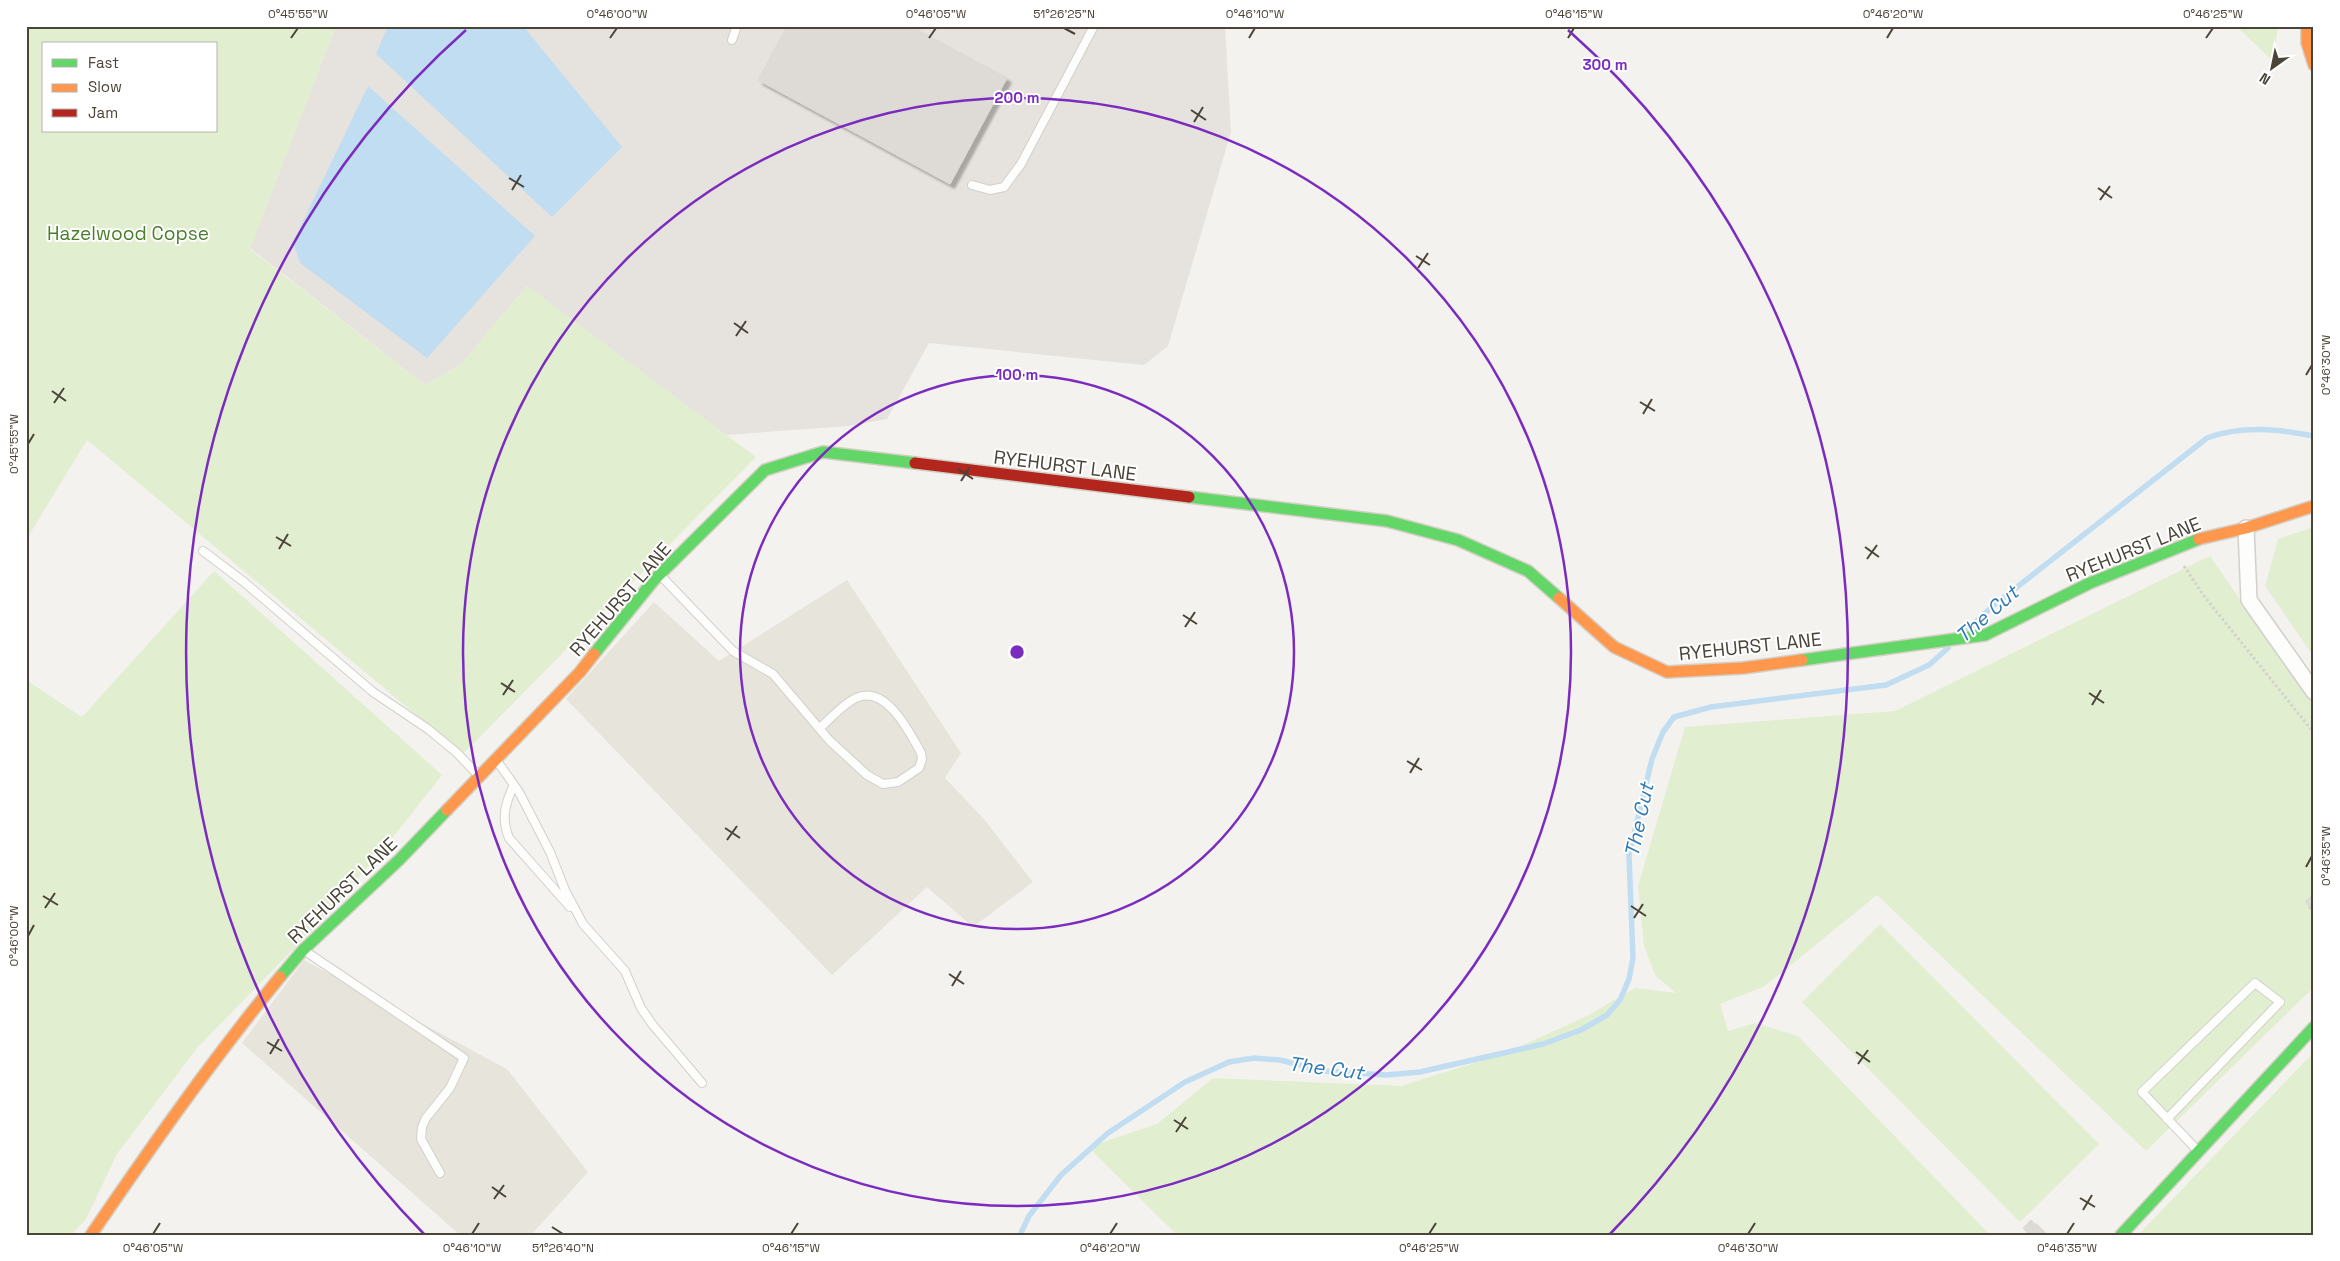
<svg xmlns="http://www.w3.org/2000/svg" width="2340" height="1261" viewBox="0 0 2340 1261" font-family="'Space Grotesk',sans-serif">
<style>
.residential{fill:#e7e4dc}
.industrial{fill:#e6e2de}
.green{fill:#e1eecf;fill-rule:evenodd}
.water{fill:#c0ddf1}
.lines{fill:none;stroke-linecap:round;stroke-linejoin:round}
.stream{stroke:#c0ddf1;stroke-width:5.5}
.building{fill:#dedbd6;stroke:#dcd9d4;filter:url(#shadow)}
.lane-casing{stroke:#d2d0cb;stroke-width:10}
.street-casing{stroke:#d2d0cb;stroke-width:18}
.fast-casing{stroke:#d3cfc5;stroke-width:14}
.slow-casing{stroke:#d3cfc5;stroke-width:14}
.jam-casing{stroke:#d3cfc5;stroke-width:14}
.path{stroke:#d3d2cc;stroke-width:3;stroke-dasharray:2.5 2.5;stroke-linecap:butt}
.lane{stroke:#fdfdfc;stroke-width:8}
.street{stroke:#fdfdfc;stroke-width:15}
.fast{stroke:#63d668;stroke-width:11}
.slow{stroke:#ff974d;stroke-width:11}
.jam{stroke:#b3261e;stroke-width:11}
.ticks{fill:none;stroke:#4b4439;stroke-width:2}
.ring{fill:none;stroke:#7b2cbf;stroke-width:2.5}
.labels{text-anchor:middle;stroke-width:4;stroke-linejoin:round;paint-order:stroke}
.park-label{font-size:19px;fill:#4a7f2a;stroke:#fff}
.street-label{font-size:19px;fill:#4b4439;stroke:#fff}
.water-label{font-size:20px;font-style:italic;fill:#2e7ab2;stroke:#fff}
.centre{fill:#7b2cbf;stroke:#fff;stroke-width:2.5}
.ring-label{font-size:15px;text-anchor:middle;font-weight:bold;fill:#7b2cbf;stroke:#fff;stroke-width:4;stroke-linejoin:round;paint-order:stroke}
.neatline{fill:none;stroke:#4b4439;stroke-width:2}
.ticks-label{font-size:12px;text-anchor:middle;fill:#4b4439}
</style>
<defs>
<filter id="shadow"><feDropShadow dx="4.5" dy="4.5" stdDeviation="1" flood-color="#0004"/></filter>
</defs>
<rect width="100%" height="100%" fill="#f4f2ee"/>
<path class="residential" d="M847 580 961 753 945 778 984 819 1033 882 973 927 927 887 832 975 566 699 654 602 719 661Z
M304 960 507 1069 588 1172 531 1235H460L242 1043Z"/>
<path class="industrial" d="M336 26H1225L1231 132 1168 346 1144 365 929 343 887 419 848 426 726 435 527 286 461 364 425 385 250 248Z"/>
<path class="green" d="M26 26H336L250 249 425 385 461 364 527 286 756 457 463 754 87 440 26 540ZM44 44H216V131H44Z
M2236 26H2278L2273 61Z
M2314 527V657L2265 586 2278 539Z
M2210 556 2314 706V987L2146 1151 1877 895 1765 986 1720 1004 1728 1031 1755 1023 1798 1036 1990 1235H1177L1088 1147 1157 1124 1213 1078 1401 1086 1506 1053 1587 1016 1635 988 1676 993 1655 975 1644 946 1638 886 1685 727 1895 711Z
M214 571 442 775 386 846 310 932 197 1048 117 1154 86 1219 71 1235H26V680L82 717Z
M1880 924 2099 1144 2020 1222 1802 1002Z
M2314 1052V1235H2138Z"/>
<path class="water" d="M388 26H523L622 147 552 217 376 54Z
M368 86 535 236 427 358 300 263 293 242Z"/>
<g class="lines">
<path class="stream" d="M1967 630 1994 605 2207 438C2242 425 2278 429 2314 436
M1020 1235 1029 1216 1061 1175 1108 1133 1185 1082 1229 1062 1254 1058 1280 1060 1324 1071 1386 1075 1420 1072 1543 1044 1581 1030 1607 1015 1620 1000 1629 979 1633 958 1629 855 1652 759 1663 732 1674 717 1711 707 1886 685 1929 665 1948 648"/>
</g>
<path class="building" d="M787 26H910L1007 78 950 184 758 80Z
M2314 893V909L2305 902Z
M2031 1220 2045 1234V1235H2029L2023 1228Z"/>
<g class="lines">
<defs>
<path id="lane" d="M732 40 737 26
M972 185 990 190 1004 187 1021 164 1094 26
M203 551 244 582 373 692 428 729 457 753 478 775
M661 576 733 651 773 674 829 740 867 775 883 784 898 782 919 768 922 759 921 753C910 733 886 684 856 698 843 704 830 719 820 728
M497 761 519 792 550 852 565 890 583 924 625 971 641 1008 652 1024 702 1083
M514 785C505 803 501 819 509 838L570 907
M305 951 464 1058 450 1088 426 1118 422 1127 421 1139 440 1173
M2167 1119 2280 1002 2255 983 2142 1092 2197 1150"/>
<path id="street" d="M2246 528 2249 600 2314 692"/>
<path id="fast" d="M1189 497 1387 521 1458 540 1528 571 1559 598
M594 654 654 580 765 470 823 452 915 463
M1802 660 1985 635 2090 583 2199 539
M280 977 303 950 399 860 447 810
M2121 1235 2314 1027"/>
<path id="slow" d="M2307 26V43L2314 65
M2199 539 2246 528 2314 506
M1559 598 1614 647 1667 672 1743 668 1802 660
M447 810 580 672 594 654
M91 1235C151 1147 212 1060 280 977"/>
<path id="jam" d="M915 463 1189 497"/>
</defs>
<use href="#lane" class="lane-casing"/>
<use href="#street" class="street-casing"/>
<use href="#fast" class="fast-casing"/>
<use href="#slow" class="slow-casing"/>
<use href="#jam" class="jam-casing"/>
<path class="path" d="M2184 566 2204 596 2314 733"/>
<use href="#lane" class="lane"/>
<use href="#street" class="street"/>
<use href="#fast" class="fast"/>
<use href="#slow" class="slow"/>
<use href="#jam" class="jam"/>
</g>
<path class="ticks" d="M1064 28 1075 34M291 38 298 28M610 38 617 28M929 38 936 28M1249 38 1255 28M1568 38 1574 28M1887 38 1893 28M2206 38 2213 28M1191 110 1206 120M1194 122 1203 107M509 178 524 187M2098 188 2112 198M512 190 521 175M2100 200 2110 186M1416 256 1430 265M1418 268 1428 253M734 323 748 333M736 336 746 321M2306 375 2312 365M52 391 66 401M1640 402 1655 411M54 403 64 388M1643 414 1652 399M28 444 34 434M958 469 973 479M961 481 970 467M276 537 291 546M1865 547 1879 557M279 549 288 534M1867 559 1877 545M1183 615 1197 624M1185 627 1195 612M501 683 515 692M2089 693 2104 703M503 695 513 680M2092 705 2101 690M1407 761 1422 770M1410 773 1419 758M725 828 740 838M727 840 737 826M2306 867 2312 856M43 896 58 905M1631 906 1646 916M45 908 55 893M1634 918 1643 904M28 936 34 925M949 974 964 984M952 986 961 971M267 1042 282 1051M1856 1052 1870 1062M270 1054 279 1039M1858 1064 1868 1050M1174 1120 1188 1129M1176 1132 1186 1117M492 1187 506 1197M2080 1198 2095 1207M494 1199 504 1185M2083 1210 2092 1195M552 1227 563 1234M153 1234 160 1223M472 1234 479 1223M791 1234 798 1223M1110 1234 1117 1223M1429 1234 1436 1223M1748 1234 1755 1223M2067 1234 2074 1223"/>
<g class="ring">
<circle cx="1017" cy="652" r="277"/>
<circle cx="1017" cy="652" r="554"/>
<path d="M424 1234A831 831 0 0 1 466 30M1568 30A831 831 0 0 1 1610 1234"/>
</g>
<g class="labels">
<g class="park-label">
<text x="128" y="240">Hazelwood Copse</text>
</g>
<g class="street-label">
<text transform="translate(1065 465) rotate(7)" y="7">RYEHURST LANE</text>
<text transform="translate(2133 549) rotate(-22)" y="7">RYEHURST LANE</text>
<text transform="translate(620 599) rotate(-49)" y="7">RYEHURST LANE</text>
<text transform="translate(1750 646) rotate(-6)" y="7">RYEHURST LANE</text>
<text transform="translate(342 890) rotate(-44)" y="7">RYEHURST LANE</text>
</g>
<g class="water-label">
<text transform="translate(1987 614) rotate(-41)" y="7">The Cut</text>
<text transform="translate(1639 820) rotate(-78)" y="7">The Cut</text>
<text transform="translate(1326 1068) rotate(7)" y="7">The Cut</text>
</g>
</g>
<circle cx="1017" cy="652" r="8" class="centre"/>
<g class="ring-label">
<text x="1605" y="70">300 m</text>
<text x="1017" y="103">200 m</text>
<text x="1017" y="380">100 m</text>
</g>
<rect width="2340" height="1261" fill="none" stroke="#ffffff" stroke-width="55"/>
<rect x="42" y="42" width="175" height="90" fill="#ffffff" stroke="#b7b4b0"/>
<rect x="52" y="59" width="25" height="8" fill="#63d668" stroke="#b7b4b0"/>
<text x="88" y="68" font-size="15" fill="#4b4439">Fast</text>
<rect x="52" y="84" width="25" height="8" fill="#ff974d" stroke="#b7b4b0"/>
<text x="88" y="92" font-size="15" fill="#4b4439">Slow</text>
<rect x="52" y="109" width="25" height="8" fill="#b3261e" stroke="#b7b4b0"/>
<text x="88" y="118" font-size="15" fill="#4b4439">Jam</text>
<g transform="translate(2272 68) rotate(213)" stroke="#ffffff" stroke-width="4" paint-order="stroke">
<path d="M0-4L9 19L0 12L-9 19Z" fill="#4b4439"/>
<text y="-8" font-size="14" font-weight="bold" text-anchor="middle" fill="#4b4439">N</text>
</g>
<rect x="28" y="28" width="2284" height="1206" class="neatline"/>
<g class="ticks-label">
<text x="298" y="18">0°45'55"W</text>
<text x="617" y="18">0°46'00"W</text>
<text x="936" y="18">0°46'05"W</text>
<text x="1064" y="18">51°26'25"N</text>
<text x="1255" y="18">0°46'10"W</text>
<text x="1574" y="18">0°46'15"W</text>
<text x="1893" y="18">0°46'20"W</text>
<text x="2213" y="18">0°46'25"W</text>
<text transform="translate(2326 365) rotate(-90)" y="4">0°46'30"W</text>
<text transform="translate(14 444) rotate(-90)" y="4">0°45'55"W</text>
<text transform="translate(2326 856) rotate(-90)" y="4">0°46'35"W</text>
<text transform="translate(14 936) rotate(-90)" y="4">0°46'00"W</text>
<text x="153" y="1252">0°46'05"W</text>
<text x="472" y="1252">0°46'10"W</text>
<text x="563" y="1252">51°26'40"N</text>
<text x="791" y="1252">0°46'15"W</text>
<text x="1110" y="1252">0°46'20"W</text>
<text x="1429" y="1252">0°46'25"W</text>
<text x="1748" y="1252">0°46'30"W</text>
<text x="2067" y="1252">0°46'35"W</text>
</g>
</svg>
